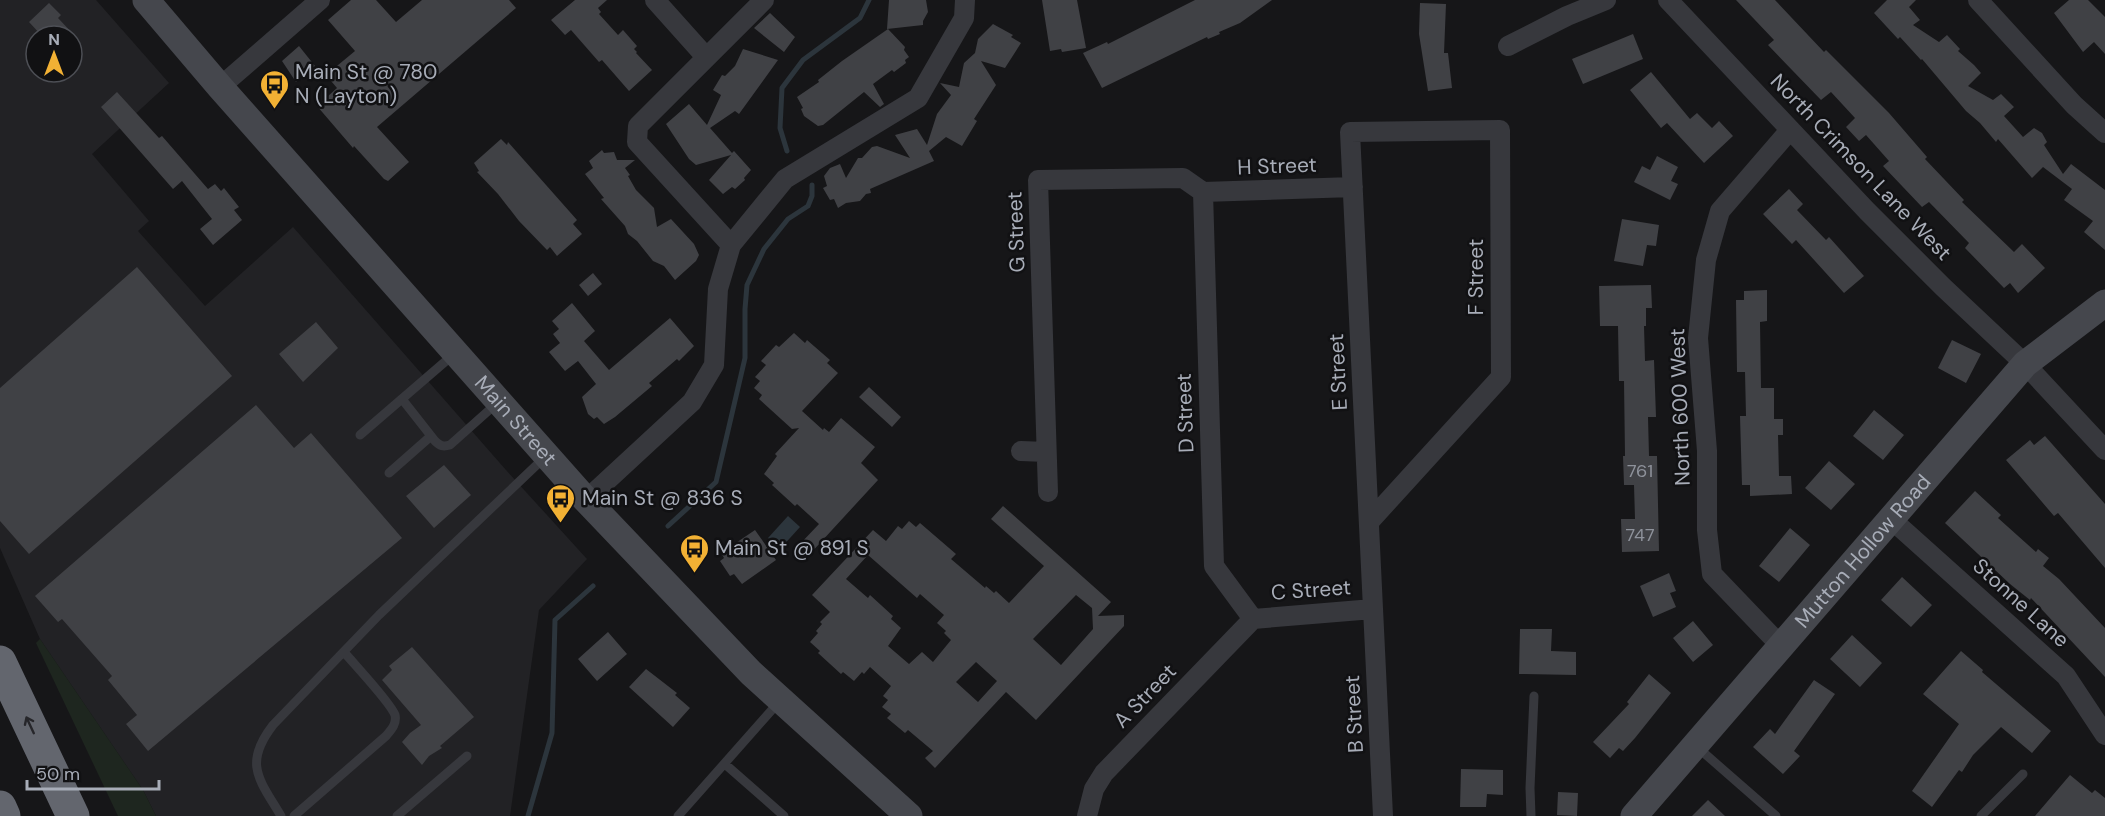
<svg xmlns="http://www.w3.org/2000/svg" width="2105" height="816" viewBox="0 0 2105 816" font-family="'DM Sans',sans-serif">
<style>
.built{fill:#222225;fill-rule:evenodd}
.green{fill:#1e261f}
.water{fill:#2c353c}
.lines{fill:none;stroke-linecap:round;stroke-linejoin:round}
.stream{stroke:#2c353c;stroke-width:5}
.building{fill:#404145;fill-rule:evenodd}
.lane{stroke:#37383d;stroke-width:9}
.street{stroke:#37383d;stroke-width:20}
.secondary{stroke:#45474d;stroke-width:27}
.highway{stroke:#63666e;stroke-width:33}
.oneway{stroke:#26262a}
.labels{text-anchor:middle;stroke-width:5;stroke-linejoin:round;paint-order:stroke}
.number-label{font-size:18px;fill:#8e929b}
.poi-label{font-size:21px;fill:#a8adb8;stroke:#111113;text-anchor:start}
.street-label{font-size:21px;fill:#a8adb8;stroke:#111113}
</style>
<rect width="100%" height="100%" fill="#161618"/>
<path class="built" d="M0 0H96L169 83 92 154 149 221 138 231 205 306 293 227 506 470 587 559 539 610 510 816H156L143 790 40 639 0 548ZM36 36H72V72H36Z"/>
<path class="green" d="M40 639 143 790 156 816H118L36 643Z"/>
<path class="water" d="M788 516 800 527 780 549 768 538Z"/>
<g class="lines">
<path class="stream" d="M787 151 780 128 782 88 803 60 860 18 869 0
M668 526 716 482 745 358V309L747 285 764 249 788 219 808 206 812 196V185
M528 816 552 733 555 620 593 586"/>
</g>
<path class="building" d="M351 0H376L396 22 422 0H509L516 8 377 127 409 162 388 181 384 179 354 146 353 148 317 106 337 88 326 75 355 51 328 20Z
M575 0H607L598 8 601 12 599 14 618 35 623 30 637 46 634 49 637 52 636 53 652 70 629 91 602 60 599 62 571 30 565 35 551 20Z
M889 0H926L928 12 923 21V25L887 29Z
M1042 0H1077L1086 48 1062 52 1061 49 1050 51Z
M1195 0H1272L1240 23 1219 32 1220 34 1208 39 1207 37 1102 88 1083 53 1107 42 1108 44Z
M1736 0H1775L1824 52 1826 50 1889 113 1927 157 1925 159 1964 200 1962 202 2014 252 2022 244 2045 268 2018 293 2010 283 2004 288 1965 248 1969 243 1929 202 1922 207 1883 166 1889 161 1866 135 1859 141 1846 127 1855 118 1831 92 1821 100 1768 45 1774 40Z
M1887 0H1916L1909 7 1920 20 1913 25 1939 42 1947 35 1960 49 1958 51 1974 65 1981 73 1968 86 1993 100 2001 94 2014 107 2004 116 2023 137 2034 128 2042 133 2047 142 2044 145 2063 174 2071 164 2105 190V250L2084 232 2093 221 2064 200 2072 189 2043 167 2032 178 1998 139 1996 142 1980 123 1966 111 1922 59 1921 60 1900 37 1898 39 1874 13Z
M2069 0H2088L2105 17V54L2094 42 2083 52 2054 13Z
M49 3 61 15 58 18 75 36H42L29 22Z
M1420 3 1446 4 1444 53H1448L1452 88 1428 91 1419 34Z
M770 13 795 37 784 52 754 28Z
M993 24 1013 35 1011 37 1021 43 1005 68 981 61 996 85 974 119 977 121 962 146 946 137 929 151 934 161 870 189 871 193 866 194 860 201 846 203 838 208 834 199 830 200 823 188 827 186 824 176 830 168 840 164 846 178 858 158H862L872 147 877 146 910 158 895 135 917 129 927 145 937 114 951 95 940 83 959 87 964 63 975 53 978 39Z
M888 29 905 47 904 50 909 57 905 60 906 63 894 72 892 70 873 84 884 104 880 107 864 92 823 125 818 126 804 116 801 109 803 108 797 97 819 82 818 80 842 61Z
M1633 34 1643 59 1583 84 1572 59Z
M299 46 315 66 296 82 282 61Z
M743 49 778 60 739 114 735 111 710 128 732 153 734 151 751 170 744 178 745 180 735 189 732 187 723 194 709 180 731 155 696 165 689 159 666 124 689 104 707 125 721 95 713 90 722 75 725 76 735 66Z
M1651 72 1690 119 1697 113 1712 128 1719 121 1733 136 1704 163 1667 123 1661 128 1630 90Z
M117 92 159 138 162 136 208 189 215 184 221 191 224 188 239 207 234 210 242 220 213 245 200 229 212 219 182 181 173 189 101 107Z
M501 139 507 145 508 142 577 220 573 224 582 234 557 256 550 247 547 250 519 221 498 194 477 172 479 171 474 163Z
M602 150 604 153 614 152 617 160H635L625 168 630 175 628 176 636 190 654 208 657 227 671 219 694 244 699 255 696 261 675 280 664 266 653 261 637 241 628 234 625 226 601 199 604 198 585 174 593 168 589 161Z
M1657 156 1678 167 1671 181 1678 184 1670 200 1634 182 1642 166 1650 170Z
M1789 189 1803 204 1797 210 1826 240 1829 237 1864 276 1844 293 1796 240 1792 244 1763 214Z
M1622 219 1659 225 1656 246 1647 245 1643 266 1614 261Z
M137 267 232 376 29 554 0 521V388Z
M593 273 602 284 588 296 579 285Z
M1651 285 1652 308H1646V326H1644L1645 361 1654 360 1656 417H1648L1649 456H1657L1659 551 1622 552 1621 519H1635L1634 485H1624L1623 456H1625L1624 381H1619L1618 326H1600L1599 286Z
M1767 290V321L1760 322 1761 388H1774V419H1783V435H1778L1779 476H1791L1792 494 1750 496V485H1742L1740 416H1746L1745 372H1737L1736 300H1744V291Z
M572 303 595 331 584 341 609 370 670 318 694 346 679 361 677 359 649 383 652 386 615 417 604 424 597 417 594 419 588 414 582 397 596 384 578 361 565 371 549 352 560 343 553 334 559 329 552 321Z
M316 322 338 348 303 382 279 354Z
M794 333 805 343 807 340 830 360 827 363 838 373 802 411 823 430 824 428 829 432 841 418 875 447 861 463 878 480 809 555 799 545 819 524 797 504 795 506 772 485 774 483 764 474 777 456 775 454 799 428 792 429 759 399 762 395 754 388 760 381 755 377 766 365 761 361 776 345 779 347Z
M1952 340 1981 354 1966 383 1938 368Z
M869 387 901 417 892 427 859 397Z
M256 405 294 448 311 433 402 538 148 751 126 724 137 715 108 680 112 676 62 619 58 622 35 596Z
M1874 410 1904 435 1883 460 1853 436Z
M2045 436 2105 504V568L2058 513 2054 516 2006 460 2030 440 2034 445Z
M1829 461 1855 484 1831 510 1805 488Z
M444 465 471 495 434 528 406 496Z
M1975 491 2001 515 1998 518 2036 552 2038 549 2049 558 2043 566 2059 579 2105 628V677L2031 598 2030 600 2010 584 1945 523Z
M1003 506 1111 602 1098 616 1124 615V626L1036 720 1006 692 935 768 925 758 933 751 908 730 905 733 887 718 891 714 882 707 888 700 883 696 891 686 870 667 864 674 862 672 854 681 843 672 841 674 818 653 820 651 810 642 818 633 816 631 822 624 820 622 830 612 812 595 873 530 886 541 898 526 902 529 909 521 916 527 920 523 956 554 951 559 985 588 986 586 994 593 996 591 1009 603 1044 566 991 519ZM868 555 917 598 920 594 944 615 937 623 946 631 944 633 951 640 933 662 922 652 909 664 888 646 901 628 891 619 893 616 870 595 868 598 846 579ZM1076 595 1092 608 1093 629 1061 665 1033 639ZM976 662 997 681 978 702 956 682Z
M1790 528 1810 545 1779 582 1759 566Z
M755 530 776 560 742 584 734 574 730 576 720 561 724 558 721 553Z
M1669 573 1676 591 1670 593 1676 607 1653 617 1640 586Z
M1902 577 1932 605 1911 627 1881 600Z
M1693 621 1713 645 1693 662 1673 638Z
M1520 629H1552L1551 651 1576 652V675L1519 674Z
M608 632 627 654 597 681 578 659Z
M1852 635 1882 663 1860 687 1830 659Z
M412 647 474 717 440 746 442 748 429 756 422 765 402 742 410 733 421 725 382 680 392 670 389 666Z
M1961 651 1983 670 1982 672 2051 731 2032 753 2001 727 1973 755 1962 772 1959 770 1932 807 1912 791 1959 724 1923 694Z
M646 669 677 693 675 695 690 708 673 727 629 687Z
M1649 674 1671 693 1635 738 1623 751 1619 748 1610 758 1593 742 1629 704 1627 702Z
M1814 680 1835 694 1794 751 1800 756 1783 774 1753 747 1770 729 1775 734Z
M1461 769 1503 770V795L1487 794 1486 807H1460Z
M2070 775 2092 793 2095 790 2105 798V816H2035Z
M1558 792 1578 793 1577 816 1557 815Z
M1708 800 1725 816H1692Z"/>
<g class="lines">
<path class="lane" d="M402 399 435 441C440 446 443 447 450 445L496 404
M360 435 454 354
M389 473 431 436
M1696 746 1776 816
M725 764 784 816
M281 816C259 779 243 764 273 725L379 615 544 458
M294 816 386 736C391 730 397 724 395 715 391 703 354 664 344 652
M397 816 467 756
M678 816 778 703
M1531 816 1530 788 1534 696
M1981 816 2023 774"/>
<path class="street" d="M655 0 706 57
M1668 0 1867 211 1943 287 2025 364 2105 450
M1978 0 2074 105 2105 133
M1508 46 1567 16 1606 0
M220 87 320 0
M1203 192 1214 566 1253 619
M1203 192 1353 187
M731 245 637 142 638 126 764 0
M1021 451 1046 452
M1048 492 1038 180 1183 178 1203 192
M586 500 692 402 714 365 718 289 731 245 785 179 918 98 964 18 965 0
M1891 519 2066 676 2105 735
M1369 522 1501 377 1500 130 1350 132C1361 360 1372 588 1383 816
M1253 619 1373 609
M1781 646 1712 574 1707 530V451L1698 338 1706 260 1720 211 1790 130
M1087 816 1094 789 1104 773 1253 619"/>
<g class="secondary">
<path id="s1" d="M146 0 220 87 586 500 751 673 909 816"/>
<path id="s2" d="M1634 816 2025 364 2105 303"/>
</g>
<path class="highway" d="M0 662 73 816
M0 807 4 816"/>
</g>
<defs><path id="oneway-shaft" d="M-6 0H5M1.5-3L5.5 0L1.5 3" fill="none" stroke-width="1.6" stroke-linecap="round" stroke-linejoin="round" transform="scale(1.5)"/></defs>
<use class="oneway" href="#oneway-shaft" transform="translate(30 725) rotate(-115)"/>
<defs>
<symbol id="bus-pin" viewBox="-11 -11 22 30"><path d="M0 17L-7.5 6A9.5 9.5 0 1 1 7.5 6Z" fill="#f2b134" stroke="#111113"/><path d="M-5-6H5V4H4V6H2V4H-2V6H-4V4H-5ZM-3.5-4V0h7V-4ZM-3.5 1.2v1.5H-2V1.2ZM2 1.2v1.5H3.5V1.2Z" fill="#111"/></symbol>
</defs>
<g fill-rule="evenodd">
<use href="#bus-pin" x="258" y="68" width="33" height="45"/>
<use href="#bus-pin" x="544" y="482" width="33" height="45"/>
<use href="#bus-pin" x="678" y="532" width="33" height="45"/>
</g>
<g class="labels">
<g class="number-label">
<text x="1640" y="477">761</text>
<text x="1640" y="541">747</text>
</g>
<g class="poi-label">
<text x="295" y="79">Main St @ 780<tspan x="295" dy="24">N (Layton)</tspan></text>
<text x="582" y="505">Main St @ 836 S</text>
<text x="715" y="555">Main St @ 891 S</text>
</g>
<g class="street-label">
<text transform="translate(1277 166) rotate(-2)" y="7">H Street</text>
<text transform="translate(1861 167) rotate(46)" y="7">North Crimson Lane West</text>
<text transform="translate(1016 232) rotate(-92)" y="7">G Street</text>
<text transform="translate(1476 277) rotate(-90)" y="7">F Street</text>
<text transform="translate(1338 372) rotate(-93)" y="7">E Street</text>
<text transform="translate(1680 407) rotate(-92)" y="7">North 600 West</text>
<text transform="translate(1185 413) rotate(-92)" y="7">D Street</text>
<text dy="7" stroke="none"><textPath href="#s1" startOffset="560">Main Street</textPath></text>
<text dy="7" stroke="none"><textPath href="#s2" startOffset="350">Mutton Hollow Road</textPath></text>
<text transform="translate(1311 590) rotate(-4)" y="7">C Street</text>
<text transform="translate(2021 603) rotate(42)" y="7">Stonne Lane</text>
<text transform="translate(1145 696) rotate(-46)" y="7">A Street</text>
<text transform="translate(1354 714) rotate(-93)" y="7">B Street</text>
</g>
</g>
<g transform="translate(54 54)"><circle r="28" fill="#111113" stroke="#4d4f55" stroke-width="1.5"/>
<path d="M0-4.5L10 22L0 15L-10 22Z" fill="#f2b134"/>
<text y="-9" font-size="16" font-weight="bold" text-anchor="middle" fill="#a8adb8">N</text>
</g>
<path d="M27 780v9h132v-9" fill="none" stroke="#a8adb8" stroke-width="3"/>
<text x="36" y="780" font-size="18" fill="#a8adb8" stroke="#111113" stroke-width="4.5" paint-order="stroke">50 m</text>
</svg>
